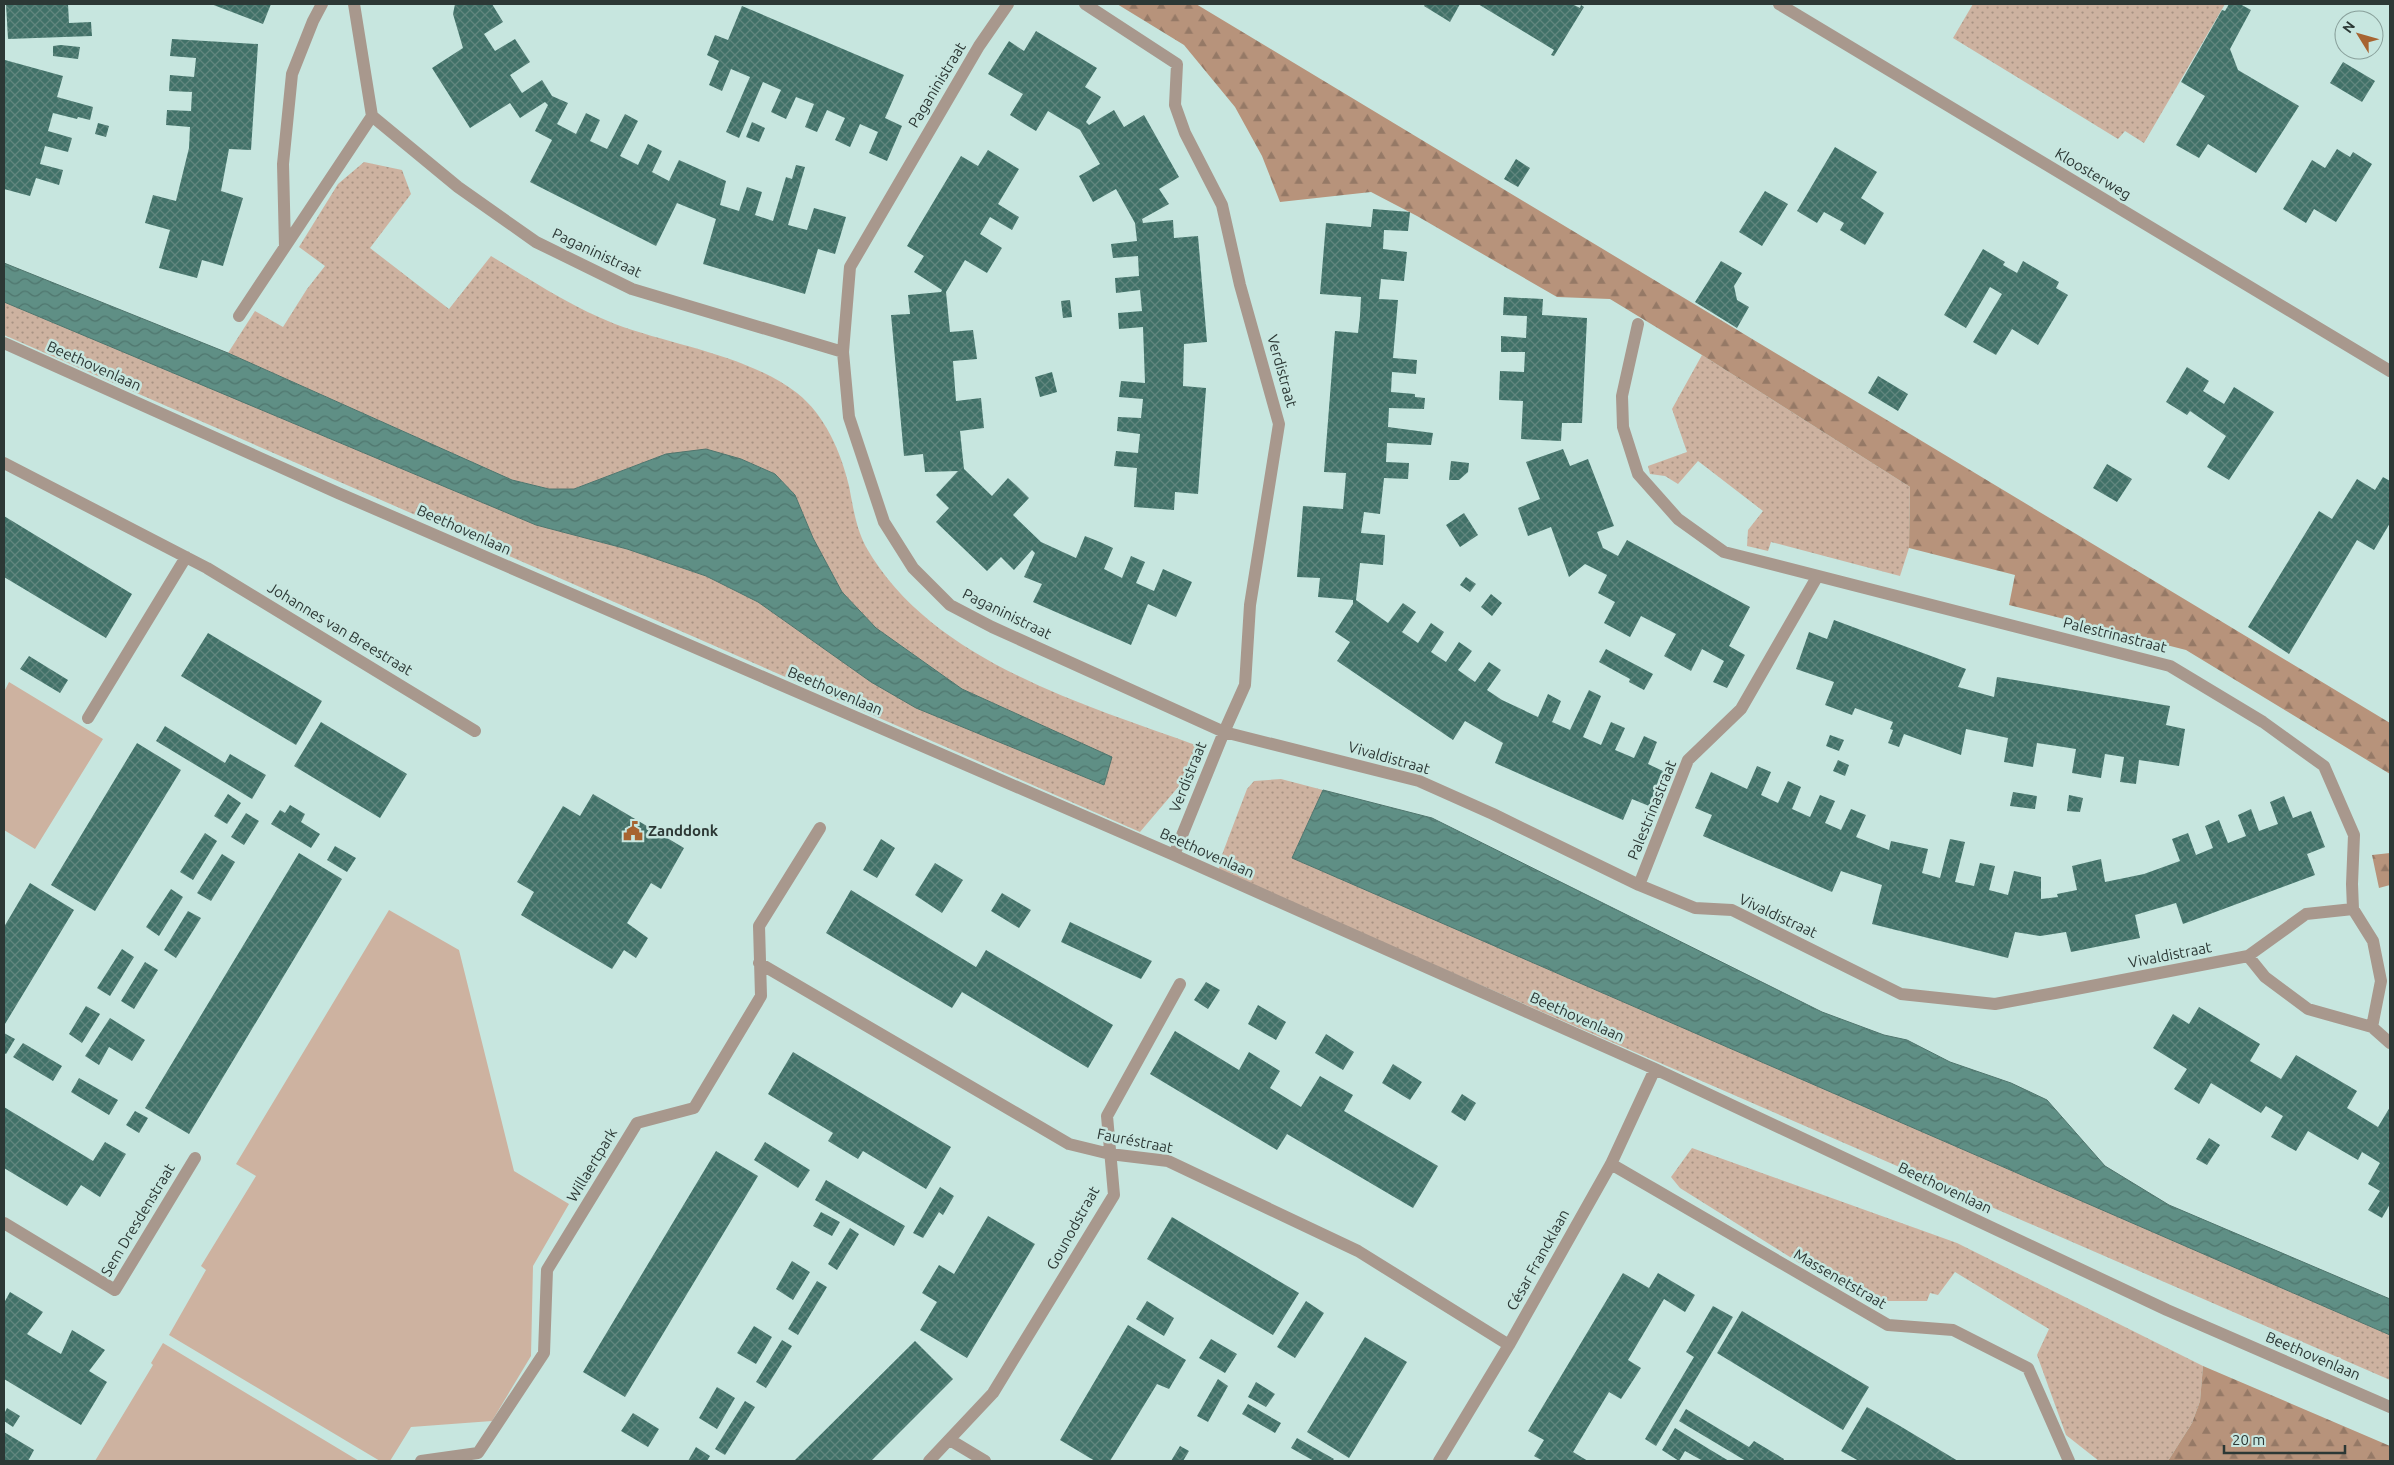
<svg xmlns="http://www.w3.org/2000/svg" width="2394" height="1465" viewBox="0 0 2394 1465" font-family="Ubuntu,sans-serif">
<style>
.grass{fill:url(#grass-dots)}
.forest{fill:url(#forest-firs)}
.park{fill:#cdb2a0}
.water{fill:url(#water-waves);stroke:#50756d}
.building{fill:url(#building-cross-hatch)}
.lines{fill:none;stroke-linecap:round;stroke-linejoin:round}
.minor{stroke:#a8988d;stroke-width:12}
.labels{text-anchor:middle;stroke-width:5;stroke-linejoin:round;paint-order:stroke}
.street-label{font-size:15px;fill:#2c3835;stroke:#c7e6df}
.poi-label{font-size:15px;font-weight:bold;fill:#2c3835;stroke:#c7e6df;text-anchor:start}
</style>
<defs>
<pattern id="grass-dots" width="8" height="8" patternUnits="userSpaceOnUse" patternTransform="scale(1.25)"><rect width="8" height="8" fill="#cdb2a0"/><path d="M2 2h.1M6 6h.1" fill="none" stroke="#a79283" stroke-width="1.8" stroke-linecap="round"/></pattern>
<pattern id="forest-firs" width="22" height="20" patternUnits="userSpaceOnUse" patternTransform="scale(1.25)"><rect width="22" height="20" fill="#b7937b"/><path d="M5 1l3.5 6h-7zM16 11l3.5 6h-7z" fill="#957966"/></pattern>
<pattern id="water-waves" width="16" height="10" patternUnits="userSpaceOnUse" patternTransform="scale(1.25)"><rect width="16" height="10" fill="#5f8f85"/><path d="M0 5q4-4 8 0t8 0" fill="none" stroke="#4f766e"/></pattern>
<pattern id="building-cross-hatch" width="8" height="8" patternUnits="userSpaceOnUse" patternTransform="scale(1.25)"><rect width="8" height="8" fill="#417168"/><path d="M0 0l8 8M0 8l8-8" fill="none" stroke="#61867e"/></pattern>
</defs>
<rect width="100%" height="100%" fill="#c7e6df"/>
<path class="grass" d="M1973 4H2225L2144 143 2125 131 2118 139 1953 38Z
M364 162 402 170 411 194 370 248 449 309 491 256C531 280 571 307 615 324 674 346 745 354 797 393 825 415 841 452 849 486 853 507 856 528 866 547 931 661 1083 704 1198 746L1202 759 1140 832 4 335V302L536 525 627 549 706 576 758 602 871 682 916 708 1104 785 1111 757 962 689 876 628 842 592 813 538 795 495 775 474 741 459 666 454 574 489H549L512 480 228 353 255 311 283 327 307 289 325 266 299 247 338 184Z
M1702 355 1910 487 1909 548 1900 576 1771 542 1768 551 1747 546 1748 530 1763 511 1698 461 1678 484 1665 476 1650 474 1648 466 1687 452 1672 409Z
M1281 779 1323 790 1292 858 2390 1335V1380L1227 875 1219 869 1220 860 1247 789 1254 781Z
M1692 1148 1957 1243 2203 1366 2200 1401 2192 1423 2168 1461H2099L2066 1435 2037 1355 2049 1329 1955 1272 1938 1295 1930 1293 1927 1301H1882L1843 1282 1809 1269 1680 1188 1671 1177Z"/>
<path class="forest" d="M1117 4H1196L2390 723V774L2186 650 2009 605 2015 575 1909 548 1910 487 1702 355 1610 299 1557 297 1417 216 1371 192 1280 202 1262 156 1235 107 1184 45Z
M2390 853V885L2379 888 2372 855Z
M2203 1366 2390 1446V1461H2168L2192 1423 2200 1401Z"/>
<path class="park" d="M9 682 103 739 35 849 4 830V692Z
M389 910 459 950 514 1171 569 1204 533 1266 531 1356 492 1421 411 1427 390 1461H380L169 1335 206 1270 201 1266 256 1176 236 1164Z
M163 1343 359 1461H95L153 1365 151 1363Z"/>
<path class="water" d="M4 263 228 353 512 480 549 489H574L666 454 706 449 741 459 775 474 795 495 813 538 842 592 876 628 962 689 1112 757 1104 785 916 708 871 682 758 602 706 576 627 549 536 525 4 302Z
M1323 790 1432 818 1822 1012 1884 1035 1907 1040 1950 1062 2011 1083 2047 1100 2105 1166 2169 1205 2390 1299V1335L1292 858Z"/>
<path class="building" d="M6 4H68L69 23 91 22 92 36 8 39Z
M211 4H271L263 24Z
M455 4H492L503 22 484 34 495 51 515 39 530 62 510 75 522 93 542 80 552 96 568 103 557 124 576 134 586 113 600 120 590 141 607 149 625 114 638 121 620 156 638 165 648 144 662 151 652 172 669 181 679 160 726 181 720 205 739 211 747 187 762 192 755 215 773 221 786 177 792 179 796 165 805 167 788 225 807 230 814 208 846 217 835 254 818 249 805 294 703 264 716 219 677 203 656 246 530 182 552 140 535 131 548 105 545 102 520 118 510 103 470 128 432 68 463 48 453 14Z
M1425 4H1460L1450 22 1424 6Z
M1478 4H1572L1580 8 1581 5 1584 7 1554 56 1551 55 1554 50Z
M2229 4H2240L2251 10 2230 49 2238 70 2299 106 2256 173 2208 144 2199 158 2176 145 2205 96 2181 82 2222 10 2225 11Z
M742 6 904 75 885 118 902 126 887 161 869 153 878 132 860 124 850 147 835 140 845 118 827 110 817 132 805 127 814 104 796 97 786 119 771 112 781 90 763 82 739 138 726 132 750 77 731 69 722 91 709 85 719 61 707 55 715 35 728 40Z
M1036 31 1097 68 1085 87 1101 97 1086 122 1089 125 1114 110 1124 127 1144 115 1179 177 1159 189 1169 204 1142 219 1143 223 1173 220 1174 238 1198 236 1207 342 1184 344 1183 386 1206 388 1198 494 1175 492 1174 510 1134 507 1137 468 1114 466 1116 451 1138 453 1140 434 1117 431 1118 417 1141 418 1143 399 1119 397 1121 381 1145 383 1143 327 1119 329 1118 313 1142 311 1140 290 1116 293 1115 278 1139 276 1138 256 1113 258 1111 244 1137 241 1135 223 1116 189 1093 202 1079 176 1100 164 1080 130 1048 111 1036 131 1021 122 1010 115 1023 94 988 74 1009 41 1024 51Z
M172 39 258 44 251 150 229 149 221 191 243 198 223 266 202 260 197 278 159 268 170 230 145 223 153 195 176 201 189 148 190 127 166 125 167 110 191 111 192 92 169 91 170 75 194 77 196 58 170 56Z
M61 45 80 47 78 59 53 56V46Z
M5 60 63 76 57 97 93 107 90 120 78 117 77 119 53 113 48 131 72 138 68 152 45 146 40 164 63 170 59 185 36 178 30 196 4 189Z
M2343 62 2375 81 2362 102 2330 83Z
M752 122 765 128 759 142 746 137Z
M98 123 109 126 106 137 95 134Z
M1835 147 1877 172 1861 198 1884 213 1865 245 1840 230 1844 223 1824 212 1817 223 1797 211Z
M2337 149 2350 157 2353 152 2372 164 2336 222 2314 209 2306 223 2283 209 2312 160 2325 168Z
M988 150 1019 169 998 204 1019 217 1012 230 990 217 980 234 1002 248 987 273 965 260 946 292 950 332 973 330 977 359 953 361 956 401 981 398 984 428 960 431 964 469 992 496 1008 478 1019 488 1029 498 1013 515 1041 542 1076 558 1085 536 1100 542 1113 548 1104 569 1122 578 1131 556 1145 562 1136 583 1154 591 1163 569 1192 582 1176 617 1148 604 1131 645 1033 602 1042 584 1024 577 1035 553 1032 550 1014 570 1001 557 987 571 936 522 949 508 936 495 958 471 925 472 923 454 904 456 891 315 910 314 908 295 941 292 942 290 914 272 924 256 907 246 961 156 978 166Z
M1516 159 1530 168 1518 187 1504 179Z
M1765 191 1788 204 1762 246 1739 232Z
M1373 209 1410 212 1408 231 1384 230 1383 249 1407 252 1404 281 1381 279 1379 299 1398 300 1393 358 1417 360 1416 374 1392 372 1391 392 1415 394V397L1425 398 1424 409 1389 408 1388 427 1433 433 1431 445 1387 443 1386 462 1409 463 1408 479 1384 478 1380 514 1364 512 1361 533 1385 535 1383 565 1360 563 1356 600 1388 623 1403 603 1416 612 1402 632 1418 643 1431 623 1444 632 1431 652 1446 662 1459 642 1472 651 1458 670 1475 682 1489 662 1501 670 1487 690 1502 700 1538 717 1548 694 1561 701 1552 722 1570 730 1589 690 1601 696 1583 737 1601 745 1611 722 1625 728 1615 750 1634 758 1644 736 1657 742 1648 764 1665 772 1649 806 1632 799 1623 820 1495 763 1503 743 1465 721 1453 740 1337 661 1350 642 1335 632 1353 604V600L1318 597 1320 578 1297 577 1303 506 1343 509 1346 473 1324 472 1335 331 1358 333 1360 316 1361 297 1320 294 1326 223 1371 227Z
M1983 249 2005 262 2003 265 2017 273 2023 261 2059 282 2056 288 2068 295 2038 345 2012 329 1996 355 1973 342 2002 294 1990 287 1966 328 1944 315Z
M1721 261 1742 273 1734 286 1737 300 1749 307 1737 328 1695 302Z
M1504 297 1543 299 1542 315 1587 318 1582 423H1562L1561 441 1521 439 1523 401 1499 400 1500 371 1524 372 1525 352H1501V336L1526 338 1527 316 1503 315Z
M1070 300 1072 317 1063 318 1061 301Z
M2187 367 2209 381 2203 391 2224 404 2234 387 2274 412 2229 480 2207 467 2226 436 2190 411 2187 415 2166 402Z
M1052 372 1057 392 1040 397 1035 377Z
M1878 376 1908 394 1898 411 1868 393Z
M1563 449 1570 466 1588 459 1614 526 1597 532 1603 548 1618 556 1627 540 1750 607 1729 646 1745 655 1727 688 1713 682 1724 661 1702 649 1691 671 1664 656 1676 634 1641 616 1630 637 1604 623 1615 602 1598 593 1607 575 1585 564 1569 577 1551 527 1528 536 1518 508 1540 499 1526 462Z
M1451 461 1469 463 1468 472 1459 480H1449Z
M2107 464 2132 479 2117 502 2093 488Z
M2383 477 2390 481V523L2374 550 2357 540 2289 654 2248 627 2319 511 2332 519 2357 479 2375 490Z
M1464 513 1478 535 1460 547 1446 525Z
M4 516 132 594 106 638 4 577Z
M1466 577 1476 584 1470 592 1460 585Z
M1491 594 1502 603 1492 616 1481 607Z
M1834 620 1966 669 1958 687 1994 697 1997 677 2170 706 2166 725 2185 729 2179 766 2139 760 2136 784 2120 782 2124 757 2105 754 2101 778 2072 773 2076 749 2057 746 2037 743 2033 767 2004 762 2008 738 1966 729 1961 755 1904 734 1899 747 1888 743 1893 730 1890 729 1893 722 1855 708 1852 715 1825 705 1834 682 1796 669 1809 632 1827 639Z
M208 633 322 701 296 745 181 676Z
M1606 649 1653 674 1644 690 1629 682 1630 679 1599 662Z
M29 656 68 680 60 693 20 669Z
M321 722 407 774 380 818 294 766Z
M165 726 225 763 230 754 266 775 252 799 156 741Z
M1830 735 1844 740 1839 751 1826 746Z
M137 743 181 770 95 911 51 885Z
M1838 760 1849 765 1845 776 1833 771Z
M1757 766 1771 772 1761 795 1778 803 1788 781 1801 787 1792 809 1810 817 1820 795 1835 801 1825 823 1841 830 1851 809 1866 815 1856 837 1889 850 1891 841 1928 849 1922 873 1940 878 1950 839 1965 842 1955 882 1974 886 1980 863 1995 866 1989 890 2008 895 2014 871 2041 877V899L2058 897 2057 894 2077 890 2072 866 2101 859 2105 882 2144 874 2180 861 2172 839 2188 833 2196 855 2213 848 2205 826 2219 820 2228 843 2246 836 2238 815 2251 809 2259 831 2278 824 2270 802 2284 796 2293 818 2311 811 2325 847 2307 854 2315 875 2183 924 2176 903 2135 915 2140 938 2071 952 2066 932 2040 936 2015 932 2008 958 1872 924 1882 885 1841 871 1832 892 1703 836 1712 815 1695 808 1711 772 1747 789Z
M2013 792 2037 796 2035 809 2010 806Z
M228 794 241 803 227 824 214 816Z
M593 794 684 848 661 889 651 883 627 923 648 938 636 958 624 950 612 969 521 915 534 892 517 882 563 806 580 816Z
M2069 795 2083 798 2080 812 2067 811Z
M290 805 305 814 301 822 320 834 311 848 271 824 280 810 285 813Z
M246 813 259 821 244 845 231 837Z
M205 833 217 841 193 880 180 872Z
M881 839 895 848 877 878 863 870Z
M335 846 356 858 347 872 327 860Z
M299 853 342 879 189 1134 145 1108Z
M222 854 235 862 211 901 197 893Z
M935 863 963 880 942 913 915 895Z
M30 883 74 910 5 1024 4 1023V927Z
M171 889 183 897 159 936 146 927Z
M851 890 976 967 986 950 1113 1025 1088 1068 962 992 952 1008 826 933Z
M1002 893 1031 910 1019 928 991 911Z
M188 911 201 918 176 958 164 950Z
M1070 922 1152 961 1141 979 1061 942Z
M122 949 134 957 110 996 97 988Z
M145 962 158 970 134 1009 121 1001Z
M1206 982 1220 990 1208 1009 1194 1000Z
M1258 1005 1286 1022 1276 1040 1248 1024Z
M86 1006 100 1014 82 1043 69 1034Z
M2199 1007 2260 1044 2250 1061 2281 1079 2296 1055 2357 1091 2347 1108 2378 1127 2390 1107V1204L2382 1218 2368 1210 2380 1191 2368 1184 2380 1163 2362 1152 2358 1160 2308 1131 2296 1151 2271 1137 2283 1116 2266 1106 2261 1113 2211 1083 2199 1104 2174 1089 2187 1069 2153 1048 2173 1014 2189 1024Z
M110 1018 145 1040 132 1061 109 1047 99 1065 85 1056Z
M1175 1031 1239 1070 1249 1052 1280 1071 1270 1088 1301 1107 1320 1076 1353 1095 1344 1111 1438 1166 1413 1208 1287 1134 1277 1150 1150 1074Z
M4 1033 15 1039 6 1054 4 1053Z
M1326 1034 1354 1052 1343 1070 1315 1053Z
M23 1043 62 1066 53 1081 13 1057Z
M793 1052 951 1147 926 1189 863 1151 858 1159 828 1141 833 1133 768 1094Z
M1393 1064 1422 1082 1410 1100 1382 1083Z
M79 1078 118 1100 109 1115 71 1092Z
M1462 1094 1476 1103 1465 1121 1451 1112Z
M4 1107 93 1161 105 1142 126 1154 100 1197 81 1185 67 1206 4 1168Z
M135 1111 148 1118 139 1133 126 1125Z
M2209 1138 2220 1145 2207 1165 2196 1159Z
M765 1142 810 1170 798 1188 754 1160Z
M716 1151 758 1176 625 1397 583 1372Z
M826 1180 905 1226 894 1246 815 1200Z
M940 1187 954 1196 943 1215 939 1212 923 1238 913 1233Z
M821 1212 840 1222 832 1236 813 1226Z
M988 1216 1035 1244 967 1358 920 1330 937 1302 922 1293 939 1265 954 1274Z
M1172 1217 1299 1293 1273 1335 1147 1259Z
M850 1228 859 1234 837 1270 828 1264Z
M792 1261 810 1272 793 1300 776 1289Z
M1623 1273 1649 1288 1658 1273 1695 1295 1685 1312 1664 1299 1628 1360 1641 1368 1621 1399 1609 1392 1573 1452 1588 1461H1543L1534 1456 1544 1440 1528 1431Z
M817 1281 827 1287 798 1335 788 1329Z
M10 1292 43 1312 27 1334 61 1354 72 1330 105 1350 89 1371 107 1382 81 1425 4 1379V1303Z
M1147 1301 1174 1318 1164 1336 1136 1319Z
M1306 1301 1324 1313 1295 1358 1277 1347Z
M1713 1306 1733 1317 1656 1446 1645 1439 1694 1357 1686 1352Z
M1742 1311 1869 1387 1843 1430 1717 1353Z
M1128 1325 1186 1360 1169 1389 1157 1384 1110 1461H1095L1060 1440Z
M754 1326 772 1337 756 1364 737 1353Z
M1365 1337 1407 1362 1349 1458 1307 1432Z
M1211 1339 1237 1354 1225 1373 1199 1358Z
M782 1340 792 1346 766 1388 756 1382Z
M915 1341 953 1379 871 1461H794Z
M1218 1379 1228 1386 1208 1422 1197 1416Z
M1256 1382 1275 1394 1266 1407 1248 1397Z
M717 1387 735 1398 717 1429 699 1418Z
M745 1401 755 1407 725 1455 715 1449Z
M1248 1404 1281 1423 1275 1433 1242 1414Z
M1867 1407 1900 1426 1958 1461H1859L1841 1451Z
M7 1408 20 1416 13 1427 4 1421V1414Z
M1686 1409 1749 1447 1754 1441 1784 1459 1783 1461H1746L1679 1421Z
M633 1413 659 1429 648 1447 621 1431Z
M1675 1428 1709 1449 1729 1461H1703L1685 1451 1679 1461 1662 1450Z
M4 1432 34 1450 28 1461H4Z
M1297 1438 1334 1459 1332 1461H1314L1291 1448Z
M1180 1446 1189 1451 1183 1461H1171Z
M696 1447 710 1456 707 1461H688Z"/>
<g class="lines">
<path class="minor" d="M1008 4 979 46 850 267 843 352 849 417 884 522 913 568 950 605 992 627 1224 732 1419 781 1493 814 1639 885 1695 908 1732 910 1901 994 1995 1004 2055 993 2248 956 2306 914 2353 909 2373 941 2381 981 2372 1027
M1085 4 1177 64 1175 105 1185 133 1222 205 1240 285 1279 424 1250 605 1245 685 1224 732 1174 855
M1779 4 2390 371
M372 116 458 187 536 242 632 289 843 352
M285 247 283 164 292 74 313 21 322 4
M239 316 372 116 354 4
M1638 324 1622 396 1623 427 1638 474 1678 519 1724 552 2170 666 2263 722 2324 766 2354 835 2352 884 2353 909
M4 343 338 493 1174 855 1655 1069 2167 1310 2390 1407
M4 463 207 568 475 731
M88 718 186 557
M1639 885 1688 760 1741 709 1817 577
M2248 956 2265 977 2308 1009 2372 1027 2390 1043
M759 963 1069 1144 1110 1154 1168 1161 1358 1251 1509 1345
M1611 1164 1888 1325 1953 1330 2028 1368 2069 1461
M4 1223 115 1290 195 1158
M950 1440 985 1461
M421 1461 478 1453 544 1353 547 1270 637 1123 694 1108 761 996 759 926 820 828
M929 1461 993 1393 1114 1195 1107 1116 1180 984
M1439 1461 1509 1345 1611 1164 1655 1069"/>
</g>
<defs>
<symbol id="civic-bare" viewBox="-9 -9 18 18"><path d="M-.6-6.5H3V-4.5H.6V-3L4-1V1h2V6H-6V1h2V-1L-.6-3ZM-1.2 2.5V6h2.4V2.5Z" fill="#a76431" stroke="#c7e6df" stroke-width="2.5" paint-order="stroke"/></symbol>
</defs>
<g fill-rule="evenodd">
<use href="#civic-bare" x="619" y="817" width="28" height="28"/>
</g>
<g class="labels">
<g class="street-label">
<text transform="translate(937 85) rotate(-59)" y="5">Paganinistraat</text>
<text transform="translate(2093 174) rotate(31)" y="5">Kloosterweg</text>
<text transform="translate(597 253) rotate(25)" y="5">Paganinistraat</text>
<text transform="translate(94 366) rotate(24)" y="5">Beethovenlaan</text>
<text transform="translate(1282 371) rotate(74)" y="5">Verdistraat</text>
<text transform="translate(464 530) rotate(24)" y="5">Beethovenlaan</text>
<text transform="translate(1007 614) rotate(26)" y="5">Paganinistraat</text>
<text transform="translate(340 629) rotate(31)" y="5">Johannes van Breestraat</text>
<text transform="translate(2115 635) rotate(14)" y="5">Palestrinastraat</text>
<text transform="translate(835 691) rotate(23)" y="5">Beethovenlaan</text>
<text transform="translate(1389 758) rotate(16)" y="5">Vivaldistraat</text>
<text transform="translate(1188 777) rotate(-68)" y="5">Verdistraat</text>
<text transform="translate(1652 810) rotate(-68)" y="5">Palestrinastraat</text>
<text transform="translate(1207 853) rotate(24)" y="5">Beethovenlaan</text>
<text transform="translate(1778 916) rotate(25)" y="5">Vivaldistraat</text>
<text transform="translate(2170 955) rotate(-11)" y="5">Vivaldistraat</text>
<text transform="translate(1577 1017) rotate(24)" y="5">Beethovenlaan</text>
<text transform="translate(1135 1141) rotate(11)" y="5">Fauréstraat</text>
<text transform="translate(592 1165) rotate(-59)" y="5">Willaertpark</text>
<text transform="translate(1945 1188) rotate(25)" y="5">Beethovenlaan</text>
<text transform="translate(138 1220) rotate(-59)" y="5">Sem Dresdenstraat</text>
<text transform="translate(1073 1228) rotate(-61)" y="5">Gounodstraat</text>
<text transform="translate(1538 1260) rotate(-61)" y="5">César Francklaan</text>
<text transform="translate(1840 1279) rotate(30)" y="5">Massenetstraat</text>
<text transform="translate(2313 1356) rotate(23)" y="5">Beethovenlaan</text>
</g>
<g class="poi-label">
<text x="648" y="836">Zanddonk</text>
</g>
</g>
<rect width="2394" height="1465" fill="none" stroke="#2c3835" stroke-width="10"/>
<g transform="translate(2359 35) rotate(307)"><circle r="24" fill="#c7e6df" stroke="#89a09b"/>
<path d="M0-4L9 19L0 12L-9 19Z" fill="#a76431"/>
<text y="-8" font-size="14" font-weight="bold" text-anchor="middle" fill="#2c3835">N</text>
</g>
<path d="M2224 1445v8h121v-8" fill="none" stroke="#2c3835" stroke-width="2.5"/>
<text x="2232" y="1445" font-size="15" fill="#2c3835" stroke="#c7e6df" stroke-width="4" paint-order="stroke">20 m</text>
</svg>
